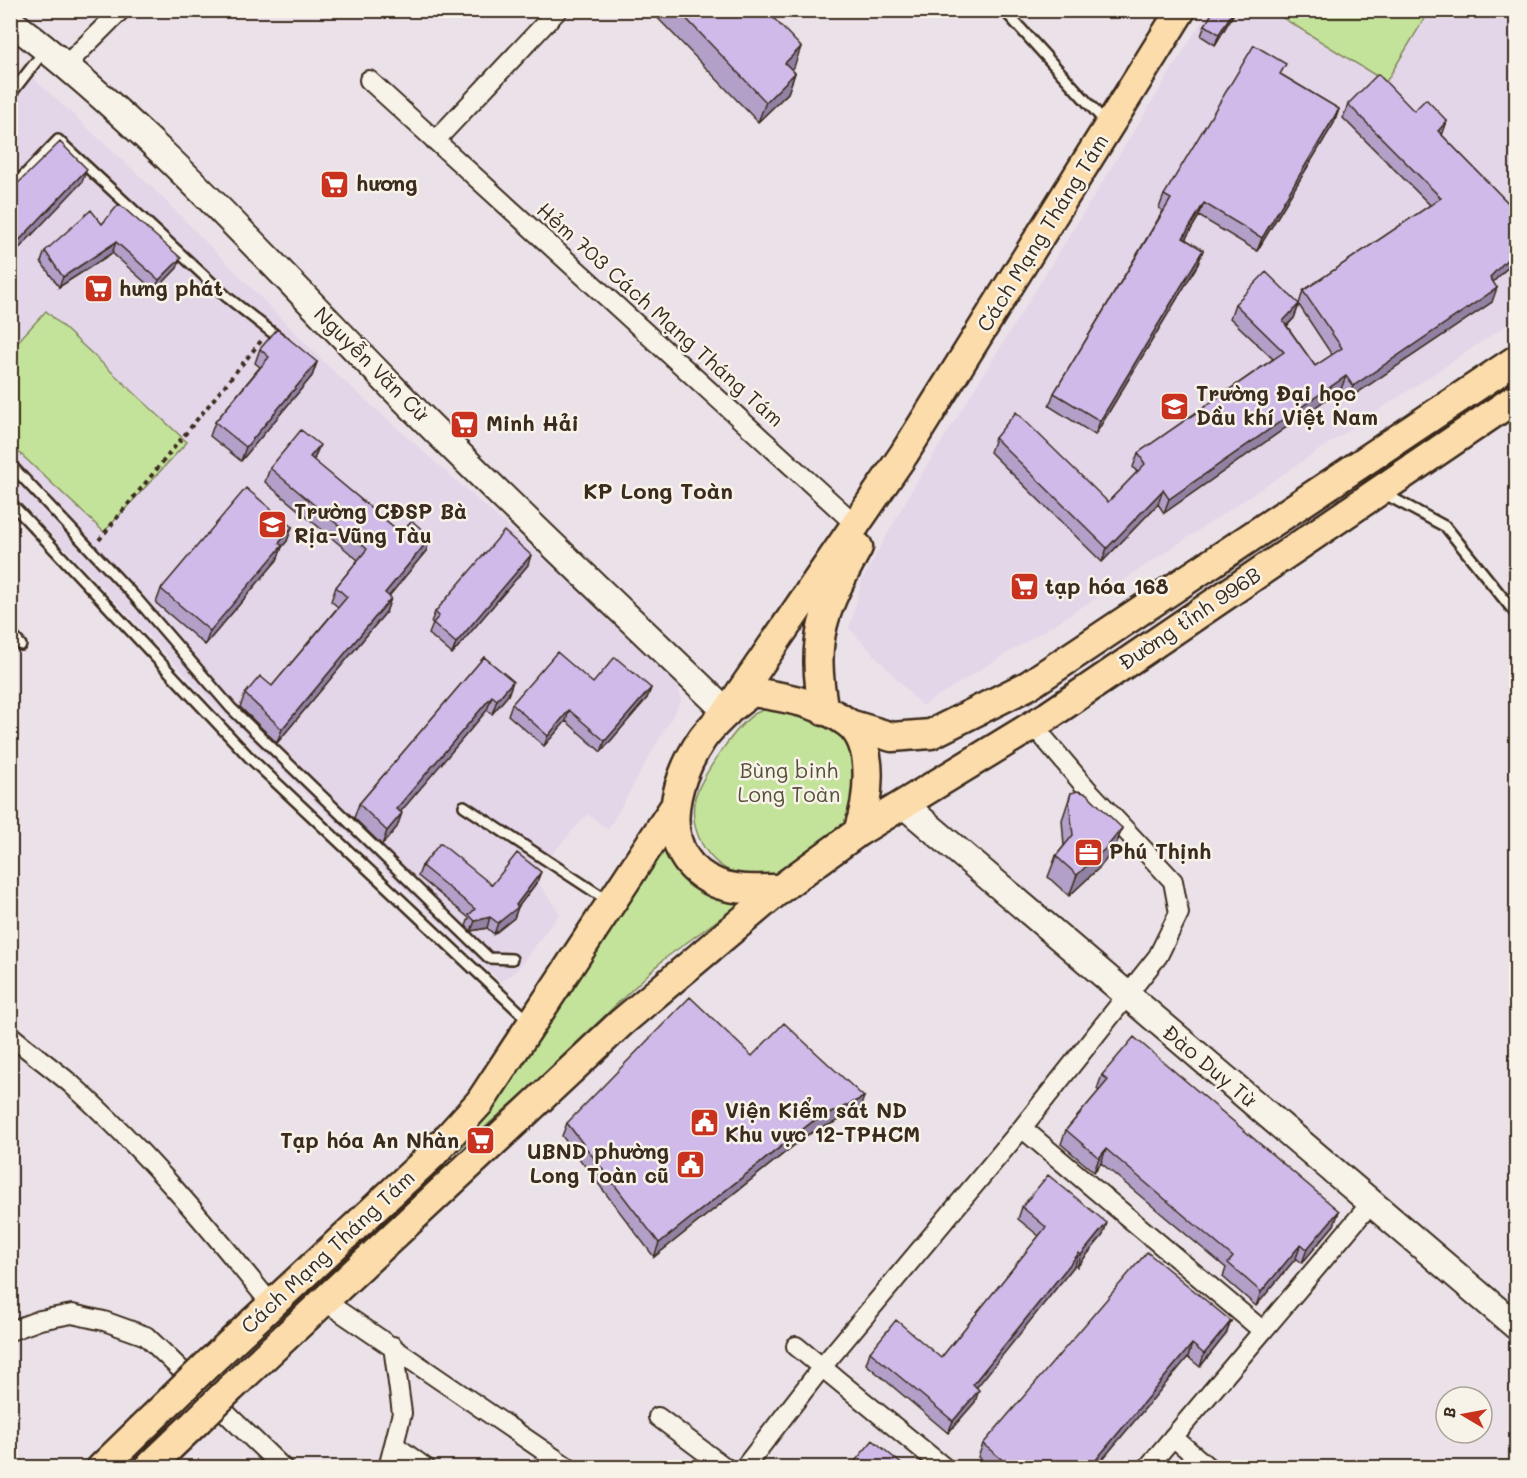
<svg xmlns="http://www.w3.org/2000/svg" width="1527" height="1478" viewBox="0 0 1527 1478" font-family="Mali,sans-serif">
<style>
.built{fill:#e3d6e9}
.green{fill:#c4e39a;stroke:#80865c;stroke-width:1.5}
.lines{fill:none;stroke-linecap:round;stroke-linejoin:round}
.lane-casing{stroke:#3b2a1e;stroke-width:14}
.street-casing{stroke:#3b2a1e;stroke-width:22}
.secondary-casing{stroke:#3b2a1e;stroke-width:30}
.primary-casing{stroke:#3b2a1e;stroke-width:33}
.path{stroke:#3b2a1e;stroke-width:4;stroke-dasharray:4.5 4.5;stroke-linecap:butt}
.lane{stroke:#f7f3e8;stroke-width:9}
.street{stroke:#f7f3e8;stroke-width:18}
.secondary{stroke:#f7f3e8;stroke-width:26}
.primary{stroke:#fcdcab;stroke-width:28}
.primary-bridge-casing{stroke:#3b2a1e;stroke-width:33;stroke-linecap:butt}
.primary-bridge{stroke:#fcdcab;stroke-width:28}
.wall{fill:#b2a0c9;stroke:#3b2a1e;stroke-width:1.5;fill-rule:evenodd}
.shaded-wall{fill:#9182a4;stroke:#3b2a1e;stroke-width:1.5}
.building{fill:#cfbaea;stroke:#3b2a1e;stroke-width:1.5}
.labels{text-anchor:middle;stroke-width:5;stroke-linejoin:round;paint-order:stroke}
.poi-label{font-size:21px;font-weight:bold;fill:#3b2a1e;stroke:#f7f3e8;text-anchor:start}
.street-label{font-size:21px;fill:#3b2a1e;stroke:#f7f3e8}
.park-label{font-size:21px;fill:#564f37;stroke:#f7f3e8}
.neighbourhood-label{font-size:22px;font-weight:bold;fill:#3b2a1e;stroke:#f7f3e8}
</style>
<rect width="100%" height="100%" fill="#ebe2e9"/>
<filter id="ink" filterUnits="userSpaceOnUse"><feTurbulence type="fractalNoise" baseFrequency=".0167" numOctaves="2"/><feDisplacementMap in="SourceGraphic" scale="12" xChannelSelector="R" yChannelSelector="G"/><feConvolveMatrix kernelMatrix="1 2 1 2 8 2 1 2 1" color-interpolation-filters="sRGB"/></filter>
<g filter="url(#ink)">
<path class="built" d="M1208 11H1516V319L1103 594 922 706 849 628 862 580 910 493Z
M31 76 155 190 332 370 540 555 679 686 681 701 608 830 588 814 533 875 560 913 518 969 501 982 216 707 11 492 10 98Z"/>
<path class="green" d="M1270 10 1429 11 1386 82Z
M46 311 187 442 104 532 11 445V349Z
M801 707 856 745 850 825C827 841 804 863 779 875 771 879 756 876 747 875 711 873 687 831 695 798 701 777 738 723 756 713 770 706 786 707 801 707Z
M666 836 726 900 741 903 664 959 527 1090 408 1195 285 1315 281 1312 404 1190Z"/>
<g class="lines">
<defs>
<path id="lane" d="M1004 10 1107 124
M10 95 45 50
M10 190 58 140 227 297 283 341
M10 464 136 598 231 708 489 958 512 959
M1383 493 1446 527 1516 614
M10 502 249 757 529 1021
M10 633 21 645
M464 806 610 902"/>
<path id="street" d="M67 64 121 10
M369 80 854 523
M435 141 558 10
M10 1035C30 1052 51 1067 71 1084 145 1150 209 1227 271 1304
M1022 1128 1263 1331
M323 1300 569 1468
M10 1331 40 1320 72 1314 104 1321 146 1336 283 1468
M796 1346 945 1468
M658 1417 726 1468
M1173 1437 1209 1468
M396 1446 426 1468
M388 1468 402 1413 393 1346
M744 1468 822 1367 1022 1128 1158 956 1179 913 1173 881 1088 790 1033 725
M1147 1468 1371 1203"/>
<path id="secondary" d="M10 21C151 128 269 262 393 388 501 498 615 604 727 712
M903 804 1516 1326"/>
<path id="primary" d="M730 709 752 692C784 697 821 703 848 723 877 745 868 803 858 832
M824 711C810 637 823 611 858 547
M849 724 892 737 931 734 1029 685 1516 360
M780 889C759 889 735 891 716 883 654 856 672 783 702 739 709 729 719 720 727 712L904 454 1181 10
M209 1363 431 1156 480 1102 673 809
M231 1388 621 1023 780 889 858 832 1048 716 1516 398
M101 1468 173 1398
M148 1468 196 1422"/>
</defs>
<use href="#lane" class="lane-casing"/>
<use href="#street" class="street-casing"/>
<use href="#secondary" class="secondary-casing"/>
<use href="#primary" class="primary-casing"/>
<path class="path" d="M99 540 261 341"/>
<use href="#lane" class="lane"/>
<use href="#street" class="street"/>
<use href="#secondary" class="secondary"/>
<use href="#primary" class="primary"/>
<defs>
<path id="primary-bridge" d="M173 1398 209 1363
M196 1422 231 1388"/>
</defs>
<use href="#primary-bridge" class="primary-bridge-casing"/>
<use href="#primary-bridge" class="primary-bridge"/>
</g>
<path class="wall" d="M650 10H766L794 67 792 70 795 73 788 93 758 122Z
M1214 10H1236L1215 45 1201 36 1205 25Z
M1282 75 1339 109 1334 123 1257 251 1199 216 1185 239 1203 250 1198 264 1095 435 1049 406 1054 393 1163 211 1159 208 1164 195Z
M1348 104 1414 111 1447 121 1442 135 1516 211V259L1493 282 1492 302 1348 399 1341 389 1164 513 1158 504 1102 562 990 452 995 438 1108 502 1137 472 1133 467 1138 453 1273 359 1230 318 1235 304H1299L1303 291 1430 205 1343 118ZM1299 305 1332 355 1315 366 1287 326 1294 318Z
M102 224 177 268 155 291 112 253 59 287 41 262 45 251Z
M260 349 317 362 312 376 241 461 210 436 215 422 260 367 255 363Z
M314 459 313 460 401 533 426 551 389 596 391 598 386 612 277 743 240 707 245 694 272 686 338 607 331 601 336 587 358 560 265 482 270 468Z
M292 527 287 541 282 547 277 560 205 645 156 603 161 589Z
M528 565 452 654 429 634 433 624 431 622 435 612Z
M484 657 513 681 508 695 492 714 487 710 400 812 397 827 382 845 354 818 359 804Z
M593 683 651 688 647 698 601 752 566 721 544 746 508 715 512 704Z
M1071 793 1122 828 1115 848 1100 867 1069 896 1048 877 1056 856 1064 846 1062 820Z
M422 866 492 885 537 882 518 907 514 918 494 934 487 928 471 931 466 926 469 918 418 876Z
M752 1056 859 1111 807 1135 654 1257 562 1136 567 1123Z
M1102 1075 1339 1211 1334 1225 1302 1263 1296 1258 1256 1306 1223 1277 1226 1268 1101 1163 1094 1172 1061 1144 1066 1130 1099 1091 1097 1089Z
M1022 1207 1103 1235 1077 1267 1075 1265 976 1387 975 1402 948 1433 866 1364 870 1352 941 1358 1039 1236 1018 1219Z
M1231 1321 1226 1334 1200 1367 1188 1357 1096 1467H991L978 1457 983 1444Z"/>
<path class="shaded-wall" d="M1234 10H1236L1215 45 1219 34Z
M801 47 794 67 778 83 785 63Z
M795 73 788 93 758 122 766 102Z
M1339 109 1334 123 1257 251 1262 238Z
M1447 121 1442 135 1433 145 1438 131Z
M87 169 82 182 10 258V250Z
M1204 203 1199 216 1178 252 1183 238Z
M116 242 112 253 59 287 63 277Z
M1203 250 1198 264 1095 435 1100 421Z
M1516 250V259L1485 290 1490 277Z
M181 258 177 268 155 291 159 280Z
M1497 288 1492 302 1348 399 1353 386Z
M1299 304 1294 318 1278 334 1283 321Z
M317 362 312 376 241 461 246 447Z
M1346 376 1341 389 1164 513 1169 499Z
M320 445 314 459 305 471 310 457Z
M1163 490 1158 504 1102 562 1107 548Z
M292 527 287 541 282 547 277 560 205 645 210 631 279 543Z
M431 537 426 551 380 607 385 593Z
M531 555 528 565 452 654 456 643Z
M391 598 386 612 277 743 282 729Z
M513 681 508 695 492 714 497 700Z
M651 688 647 698 601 752 605 741Z
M492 696 487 710 391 823 396 809Z
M569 710 566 721 544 746 548 736Z
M402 813 397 827 382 845 387 831Z
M1122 828 1115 848 1100 867 1069 896 1077 875Z
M541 872 537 882 518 907 514 918 494 934 498 923 516 905Z
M490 917 487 928 471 931 475 921Z
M864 1097 859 1111 807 1135 654 1257 659 1243 812 1122Z
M1106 1149 1101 1163 1094 1172 1099 1158Z
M1339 1211 1334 1225 1302 1263 1307 1249Z
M1107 1223 1103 1235 1077 1267 1081 1255Z
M1301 1244 1296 1258 1256 1306 1261 1292Z
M1079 1253 1075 1265 969 1397 973 1384Z
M1231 1321 1226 1334 1200 1367 1204 1354Z
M1192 1344 1188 1357 1096 1467H1090Z
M979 1390 975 1402 948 1433 953 1421Z"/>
<path class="building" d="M678 10H766L801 47 785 63 795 73 766 102Z
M1214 10H1234L1219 34 1205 25Z
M1254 45 1286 64 1280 74 1339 109 1262 238 1204 203 1183 238 1203 250 1100 421 1054 393 1171 199 1164 195Z
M1378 74 1414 111 1426 99 1447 121 1438 131 1516 211V250L1490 277 1497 288 1353 386 1346 376 1169 499 1163 490 1107 548 995 438 1016 412 1108 502 1145 464 1138 453 1284 352 1235 304 1266 272 1299 304 1283 321 1315 366 1342 348 1303 291 1441 198 1348 104Z
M60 142 87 169 10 250V191Z
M119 204 181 258 159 280 116 242 63 277 45 251 91 210 102 224Z
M277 329 317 362 246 447 215 422 269 357 260 349Z
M301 430 320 445 310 457 401 533 412 521 431 537 385 593 391 598 282 729 245 694 260 676 272 686 347 597 336 587 367 549 270 468Z
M246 488 292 527 279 543 282 546 210 631 161 589Z
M504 531 531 555 456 643 433 623 439 616 435 612Z
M557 652 593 683 615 657 651 688 605 741 569 710 548 736 512 704Z
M484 657 513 681 497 700 492 696 396 809 402 813 387 831 359 804Z
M1078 791 1087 794 1122 828 1107 847 1077 875 1056 856 1073 835 1069 800 1071 793Z
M440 843 492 885 517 853 541 872 516 905 518 907 498 923 490 917 475 921 469 915 475 909 422 866Z
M690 997 752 1056 784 1023 864 1097 812 1122 659 1243 567 1123Z
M1134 1037 1339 1211 1307 1249 1301 1244 1261 1292 1228 1263 1233 1257 1106 1149 1099 1158 1066 1130 1108 1080 1102 1075Z
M1048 1175 1107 1223 1081 1255 1079 1253 973 1384 979 1390 953 1421 870 1352 896 1320 941 1358 1046 1227 1022 1207Z
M1147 1252 1231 1321 1204 1354 1192 1344 1090 1467H1011L983 1444Z
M873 1440 905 1467H850Z"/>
</g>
<defs>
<symbol id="supermarket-square" viewBox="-11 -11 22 22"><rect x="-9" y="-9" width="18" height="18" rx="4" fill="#c8321e" stroke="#f7f3e8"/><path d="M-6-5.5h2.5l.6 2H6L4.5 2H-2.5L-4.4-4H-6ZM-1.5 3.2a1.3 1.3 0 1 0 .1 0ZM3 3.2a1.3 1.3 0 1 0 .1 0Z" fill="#fff"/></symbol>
<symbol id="university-square" viewBox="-11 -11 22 22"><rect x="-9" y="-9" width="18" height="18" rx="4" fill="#c8321e" stroke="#f7f3e8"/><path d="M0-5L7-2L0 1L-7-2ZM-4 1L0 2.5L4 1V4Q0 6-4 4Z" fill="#fff"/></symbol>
<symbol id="office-square" viewBox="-11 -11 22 22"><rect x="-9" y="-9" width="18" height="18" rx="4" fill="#c8321e" stroke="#f7f3e8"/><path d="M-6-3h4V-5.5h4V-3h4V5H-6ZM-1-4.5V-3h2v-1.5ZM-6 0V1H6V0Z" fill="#fff"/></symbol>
<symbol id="civic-square" viewBox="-11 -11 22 22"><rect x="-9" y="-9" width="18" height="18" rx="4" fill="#c8321e" stroke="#f7f3e8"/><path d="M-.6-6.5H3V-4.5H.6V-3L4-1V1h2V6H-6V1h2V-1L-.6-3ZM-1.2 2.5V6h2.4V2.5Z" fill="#fff"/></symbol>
</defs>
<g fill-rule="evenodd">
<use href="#supermarket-square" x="318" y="168" width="33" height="33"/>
<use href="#supermarket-square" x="82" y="272" width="33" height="33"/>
<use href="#university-square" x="1158" y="390" width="33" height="33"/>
<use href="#supermarket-square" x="448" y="408" width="33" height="33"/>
<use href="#university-square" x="256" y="508" width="33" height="33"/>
<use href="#supermarket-square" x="1008" y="570" width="33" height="33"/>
<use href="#office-square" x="1072" y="836" width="33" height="33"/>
<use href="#civic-square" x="688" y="1106" width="33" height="33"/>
<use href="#supermarket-square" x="464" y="1124" width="33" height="33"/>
<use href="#civic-square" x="674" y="1148" width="33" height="33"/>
</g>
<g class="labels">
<g class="poi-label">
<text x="356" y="191">hương</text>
<text x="119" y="296">hưng phát</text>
<text x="1196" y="401">Trường Đại học<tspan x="1196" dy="24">Dầu khí Việt Nam</tspan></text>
<text x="486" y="431">Minh Hải</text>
<text x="294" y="519">Trường CĐSP Bà<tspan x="294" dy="24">Rịa-Vũng Tàu</tspan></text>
<text x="1045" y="594">tạp hóa 168</text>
<text x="1109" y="859">Phú Thịnh</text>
<text x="725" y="1118">Viện Kiểm sát ND<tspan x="725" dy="24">Khu vực 12-TPHCM</tspan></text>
<text x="459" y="1148" text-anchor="end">Tạp hóa An Nhàn</text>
<text x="669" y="1159" text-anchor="end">UBND phường<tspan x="669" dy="24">Long Toàn cũ</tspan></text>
</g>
<g class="street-label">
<text transform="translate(1043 233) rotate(-58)" y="7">Cách Mạng Tháng Tám</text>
<text transform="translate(660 315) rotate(42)" y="7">Hẻm 703 Cách Mạng Tháng Tám</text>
<text transform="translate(371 364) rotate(45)" y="7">Nguyễn Văn Cừ</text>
<text transform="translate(1190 619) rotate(-34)" y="7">Đường tỉnh 996B</text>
<text transform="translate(1209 1066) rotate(40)" y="7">Đào Duy Từ</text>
<text transform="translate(328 1252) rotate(-43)" y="7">Cách Mạng Tháng Tám</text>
</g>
<g class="park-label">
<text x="789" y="778">Bùng binh<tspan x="789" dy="24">Long Toàn</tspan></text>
</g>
<g class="neighbourhood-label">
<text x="658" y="499">KP Long Toàn</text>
</g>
</g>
<rect width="1527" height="1478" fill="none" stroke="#f7f3e8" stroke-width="36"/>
<rect x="18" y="18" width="1491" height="1442" fill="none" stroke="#3b2a1e" stroke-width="2" filter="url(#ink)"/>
<g transform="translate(1464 1415) rotate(280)"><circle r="28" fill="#f7f3e8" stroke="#aca397" stroke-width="1.5"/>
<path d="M0-4.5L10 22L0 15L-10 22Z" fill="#c8321e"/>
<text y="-9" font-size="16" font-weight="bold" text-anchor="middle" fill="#3b2a1e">B</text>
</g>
</svg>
